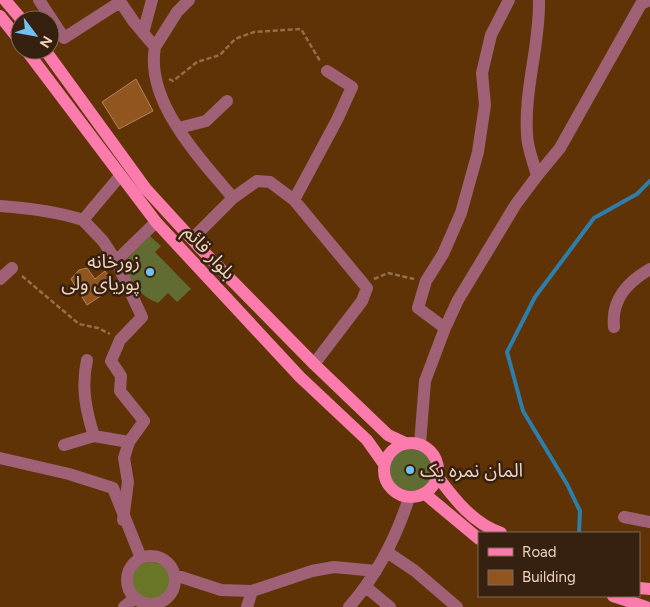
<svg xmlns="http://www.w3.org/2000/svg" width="650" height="607" viewBox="0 0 650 607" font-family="Figtree,'Noto Sans Arabic',sans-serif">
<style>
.green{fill:#616c32}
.forest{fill:#697627}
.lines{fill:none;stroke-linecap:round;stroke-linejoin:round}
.stream{stroke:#2e7eac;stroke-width:4}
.building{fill:#91551f;stroke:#b7835c}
.path{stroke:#956e4a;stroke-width:2.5;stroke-dasharray:5 2.5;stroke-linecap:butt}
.minor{stroke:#a06177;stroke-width:12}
.major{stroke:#fb7cac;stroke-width:12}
.poi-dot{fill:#70c1f4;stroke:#362111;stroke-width:2}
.labels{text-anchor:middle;stroke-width:5;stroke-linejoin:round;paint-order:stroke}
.street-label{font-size:19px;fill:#f0d3bf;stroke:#362111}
.poi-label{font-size:19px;fill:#f0d3bf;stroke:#362111;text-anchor:end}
</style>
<rect width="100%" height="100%" fill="#603306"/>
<path class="green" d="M150 236 161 246 155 252 191 289 177 302 168 293 158 303C139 296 130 281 123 263Z
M389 469a22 22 0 1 1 44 0a22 22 0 1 1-44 0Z"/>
<path class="forest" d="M132 581a19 19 0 1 1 38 0a19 19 0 1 1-38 0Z"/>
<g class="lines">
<path class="stream" d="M579 533 580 511 567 484 523 411 507 352 535 297 594 218 637 194 650 181"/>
</g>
<path class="building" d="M136 79 153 111 119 129 102 102Z
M87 268 95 279 105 271 116 286 87 305 71 279 79 270Z"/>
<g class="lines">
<path class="path" d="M169 79 173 81 197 62 220 55 235 39 254 32 301 29 320 61
M22 276 79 324 98 328 110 334
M374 279 388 273 414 279"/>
<path class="minor" d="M39 0 64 38 120 2
M119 0 134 22 155 47C145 102 200 158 233 198L192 239
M143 33 152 0
M155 47 177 12 189 0
M179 128 206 121 227 101
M537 176 560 148 641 4 650 0
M233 198 257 181 270 182 294 200 367 288 362 301 314 364
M294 200 337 120 352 87 327 71
M0 206C29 208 55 211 83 220L120 176
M83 220 103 241 116 261
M0 279 12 268
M614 327C611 299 628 282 650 269
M445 328 418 308 426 281 443 254 461 213 478 152 485 105 482 73 491 35 509 0
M87 360C81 387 86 411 94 436
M420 444 425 381 445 328 458 300 516 204 537 176C534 163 527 148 527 134 524 89 540 45 539 0
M64 445 94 436 129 442
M0 458 69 474 113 488 141 558
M624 517 650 522
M123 520 128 482 124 458 129 442 144 421 120 391 121 376 111 361 120 340 142 317 116 261 156 222
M387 552 415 571 457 607
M127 580a24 24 0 1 1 48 0a24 24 0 1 1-48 0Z
M175 575 221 590 252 591 312 571 334 567 376 571
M366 587 390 607
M124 607 135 598
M247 607 252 591
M349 607C377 575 396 538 409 498"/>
<path class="major" d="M5 0 22 20
M0 16 20 41
M26 50 156 222 300 377 367 440 384 464
M45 50 146 189 200 248 314 364 388 435 405 443
M384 470a27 27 0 1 1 54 0a27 27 0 1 1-54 0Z
M438 477C455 500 473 523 501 533
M425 494 479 539
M639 588 650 589
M613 596 646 607"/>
</g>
<g class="poi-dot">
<circle cx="150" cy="272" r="5"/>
<circle cx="410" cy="470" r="5"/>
</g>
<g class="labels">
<g class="street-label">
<text transform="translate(210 252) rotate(47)" y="7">بلوار قائم</text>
</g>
<g class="poi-label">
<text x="140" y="268">زورخانه<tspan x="140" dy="22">پوریای ولی</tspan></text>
<text x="420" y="477" text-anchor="start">المان نمره یک</text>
</g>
</g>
<rect x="478" y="532" width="162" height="65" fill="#362111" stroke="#806857"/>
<rect x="488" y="548" width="25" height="8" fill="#fb7cac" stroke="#806857"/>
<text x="522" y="557" font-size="15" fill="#f0d3bf">Road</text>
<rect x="488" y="570" width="25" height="15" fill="#91551f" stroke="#806857"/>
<text x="522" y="582" font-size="15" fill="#f0d3bf">Building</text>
<g transform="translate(35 35) rotate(122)"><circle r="24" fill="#362111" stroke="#806857"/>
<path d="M0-4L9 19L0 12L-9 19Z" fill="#70c1f4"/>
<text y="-8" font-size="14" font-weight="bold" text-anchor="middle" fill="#f0d3bf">N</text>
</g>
</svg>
